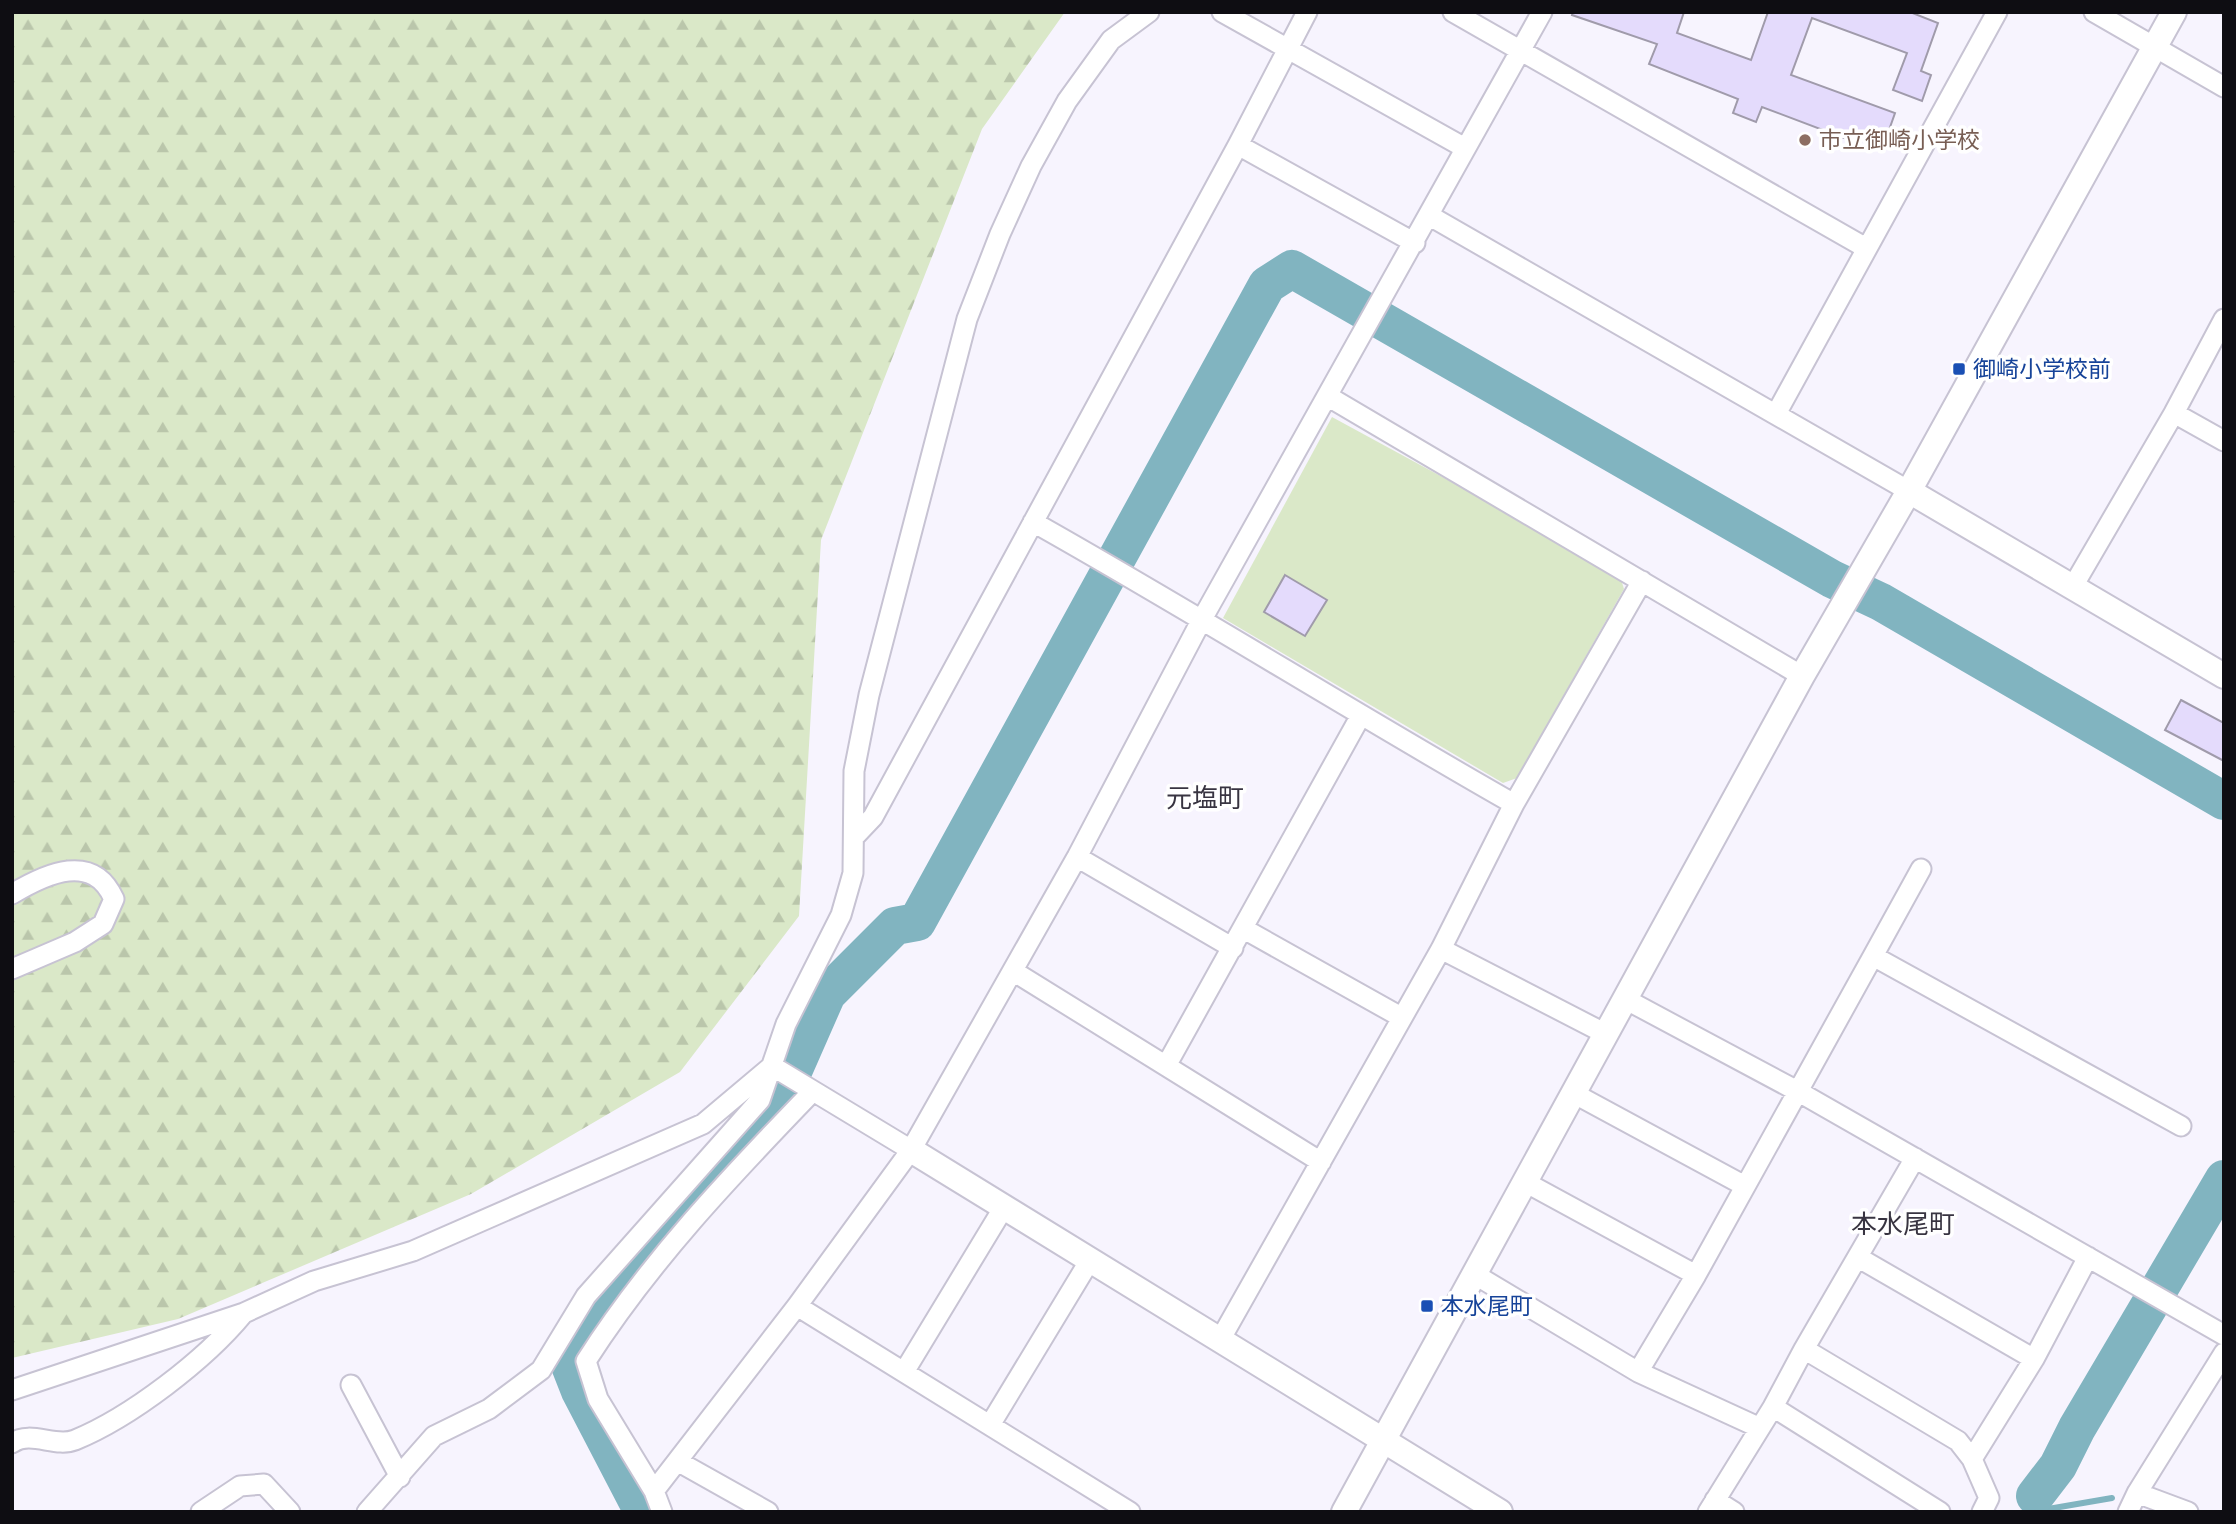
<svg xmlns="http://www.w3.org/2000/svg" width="2236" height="1524" viewBox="0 0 2236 1524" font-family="Cabin,'Noto Sans JP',sans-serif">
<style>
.forest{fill:url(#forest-firs)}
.park{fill:#dae8c8}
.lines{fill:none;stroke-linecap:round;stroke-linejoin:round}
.stream{stroke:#81b4c0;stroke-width:6}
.river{stroke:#81b4c0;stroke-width:38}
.building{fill:#e4dbfc;stroke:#a09bab;stroke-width:2}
.minor-casing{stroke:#c7c3d3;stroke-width:23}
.tertiary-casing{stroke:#c7c3d3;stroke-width:28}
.minor{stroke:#fff;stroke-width:19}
.tertiary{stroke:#fff;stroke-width:24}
.education-dot{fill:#8d6e63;stroke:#fff;stroke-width:2.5}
.transit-dot{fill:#1a4fb4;stroke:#fff;stroke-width:2.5}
.labels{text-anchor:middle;stroke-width:7;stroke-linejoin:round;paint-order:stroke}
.education-label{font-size:23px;fill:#785e54;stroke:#fff;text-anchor:start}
.transit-label{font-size:23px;fill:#164399;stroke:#fff;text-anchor:start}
.quarter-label{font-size:26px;fill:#383441;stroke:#fff}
</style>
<defs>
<pattern id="forest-firs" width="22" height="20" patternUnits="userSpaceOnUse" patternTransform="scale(1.75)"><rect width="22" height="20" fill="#dae8c8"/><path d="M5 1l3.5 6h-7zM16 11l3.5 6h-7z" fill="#bac6ab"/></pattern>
</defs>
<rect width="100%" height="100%" fill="#f7f4fe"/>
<path class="forest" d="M12 12H1065L982 129 821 540 799 916 680 1072 471 1194 178 1319 12 1358Z"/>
<path class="park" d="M1332 417 1619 573 1624 589 1517 778 1503 783 1223 618Z"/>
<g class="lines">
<path class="stream" d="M2035 1496 2048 1509 2112 1498
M2032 1512 2035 1496"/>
<path class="river" d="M2035 1496 2058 1466 2077 1428 2224 1179
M643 1512 580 1391 569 1363 578 1343 611 1290 668 1216 787 1085 827 994 895 926 917 922 1267 285 1292 269 1832 579 1881 602 2224 801"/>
</g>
<path class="building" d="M1573 12H1684L1677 33 1751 60 1768 12H1910L1938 23 1921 71 1931 75 1922 101 1893 90 1907 53 1812 18 1791 75 1895 113 1883 147 1846 134 1844 138 1762 107 1756 122 1733 113 1738 99 1649 64 1657 44 1572 15Z
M1285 575 1327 600 1305 636 1264 612Z
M2181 700 2224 723V761L2165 730Z"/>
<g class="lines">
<defs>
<path id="minor" d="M1222 12 1465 148
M1453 12 1866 248
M2094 12 2224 87
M1238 145 1415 243
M1430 216 1909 491
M1329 397 1802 676
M2174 413 2224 441
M1776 414 1997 12
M1033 522C1195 613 1352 712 1514 804
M2072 588 2174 413 2224 319
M855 836 873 817 1238 145 1307 12
M1077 857 1233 948
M12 894C47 873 93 852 114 899L103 924 75 942 12 969
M1244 929 1401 1017
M1441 949 1606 1034
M1873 956 1921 869
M1013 971 1321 1162
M1625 999 1799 1092 2224 1335
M772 1066 911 1150
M1166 1066 1360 717
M1573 1093 1745 1186
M1525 1182 1696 1275
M1859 1258 2034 1359
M1474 1274 1638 1372 1760 1428
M797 1306 1130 1512
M1220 1340 1441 949 1514 804 1642 581
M1804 1349 1915 1158
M904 1372 1004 1207
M1638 1372 1696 1275 1873 956 2181 1126
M351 1385 400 1477
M12 1390 244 1313 314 1281 413 1251 703 1124 772 1066
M1773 1407 1940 1512
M990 1425 1090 1260
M12 1443C31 1430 55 1448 75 1440 131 1417 205 1360 243 1314
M1972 1459 2034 1359 2088 1257
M679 1462 768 1512
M654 1491 797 1306 911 1150 1077 857 1201 621 1542 12
M2137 1493 2188 1512
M1715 1500 1734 1512
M201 1512 240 1486 264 1484 290 1512
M367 1512 434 1436 489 1409 541 1370 586 1296 760 1100 786 1024 841 915 853 873 854 771 869 695 967 319 1000 234 1031 166 1067 101 1111 40 1149 12
M662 1512 654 1491 598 1399 586 1361C650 1261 730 1177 813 1091
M1708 1512 1773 1407 1804 1349 1958 1441 1972 1459 1989 1498 1982 1512
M2128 1512 2137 1493 2224 1353"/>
<path id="tertiary" d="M1909 491 2224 676
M911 1150 1500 1512
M1344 1512 1802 676 1909 491 2174 12"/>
</defs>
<use href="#minor" class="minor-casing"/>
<use href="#tertiary" class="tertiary-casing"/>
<use href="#minor" class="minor"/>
<use href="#tertiary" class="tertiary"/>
</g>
<circle class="education-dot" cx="1805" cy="140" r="7"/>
<g class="transit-dot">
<rect x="1952" y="362" width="14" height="14" rx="3.5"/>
<rect x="1420" y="1299" width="14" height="14" rx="3.5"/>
</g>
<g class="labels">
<g class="education-label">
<text x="1819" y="148">市立御崎小学校</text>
</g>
<g class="transit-label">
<text x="1973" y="377">御崎小学校前</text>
<text x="1441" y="1314">本水尾町</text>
</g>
<g class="quarter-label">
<text x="1205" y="807">元塩町</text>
<text x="1903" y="1233">本水尾町</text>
</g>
</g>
<rect width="2236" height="1524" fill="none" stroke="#0e0d12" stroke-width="28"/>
</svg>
